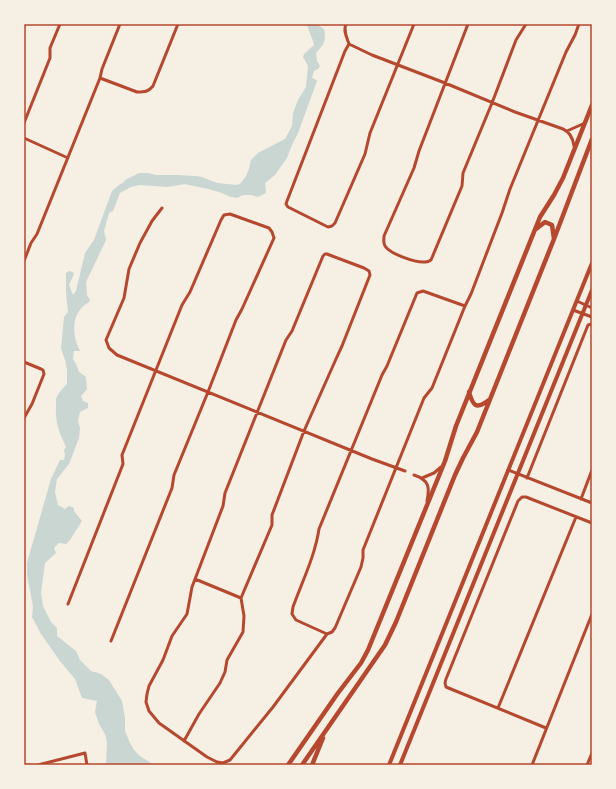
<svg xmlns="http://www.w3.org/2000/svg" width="616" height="789" viewBox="0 0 616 789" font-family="'Work Sans',sans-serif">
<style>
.water{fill:#c9d6d2}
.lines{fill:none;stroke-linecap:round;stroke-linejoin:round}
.minor{stroke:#b5482f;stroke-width:3}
.tertiary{stroke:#b5482f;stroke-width:4}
.secondary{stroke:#b5482f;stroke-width:4.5}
.neatline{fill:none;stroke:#b5482f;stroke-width:1.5}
</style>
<rect width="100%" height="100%" fill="#f6efe4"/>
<path class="water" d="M305 24H319V26L324 29C326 42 325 43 316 53L317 61 320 66 318 69 314 71 312 78 315 79 317 81 298 133 292 145 287 158 275 175 265 183 266 193 258 197 251 195H243L237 198 231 197 219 192 208 189 185 184 167 187 140 185 131 187 120 193 113 211 109 213 104 231 106 240 86 282 87 295 90 300 89 302C71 312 71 334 80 351H74L73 359 76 364 79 372 86 377 87 389 81 396 83 401 88 403V408L80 412 78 421 80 428 79 438 69 464 57 479 55 492 58 505 65 509 69 506 74 508V511L82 521 70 540 66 544 59 543 54 548 56 553 45 563 41 593 43 606 51 622 57 628V636L76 651 80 660 91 671 101 674 109 680 122 701 125 718V731L130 743 134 750 140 756 154 765H106L107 743 105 734 99 724 95 712 97 701 82 698 75 679 60 661 41 634 32 617 33 606 27 575V563L51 479 60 460H64L65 455 64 450 66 447C59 432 55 422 56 405 56 403 56 401 56 399 58 393 63 388 67 384V370L65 360 61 348 64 317 68 312 66 293V273L69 271 73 272 74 274 69 285 73 295 76 291 85 253 94 240 112 191 119 185 124 182 125 180 139 173H148L156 175H176L196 176 202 177 217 183 237 185 241 183 246 176 249 169 251 160 258 153 285 139 292 126 293 113 298 100 306 87 308 66 303 57 304 54 314 45 313 41 307 25Z"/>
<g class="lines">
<path class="minor" d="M346 24C343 31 347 38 349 44
M468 24 419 151 414 168 384 236C384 239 383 243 385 246 390 254 416 263 425 262 428 262 429 261 431 260L462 186 463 173 492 103 516 40 526 24
M349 44 345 51 287 201 286 204 288 207 328 227 332 226 335 223 365 154 370 133 414 24
M349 44 372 55 445 83 515 112 563 129C570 132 573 139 574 146
M100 78 137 92C145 92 148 92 153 86L178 24
M24 123 50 58V48L60 24
M567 131 585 123
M24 138 68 158
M162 208 152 221 140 243 129 269 124 298 106 340 109 348 117 355 372 459 405 471
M24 261 31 243 37 234 100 78 102 69 120 24
M577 301 592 308
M573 310 592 317
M24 362 41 369 43 370 44 374 32 404 24 418
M508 470 592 503
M414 475C429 480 430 487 427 501
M422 478 434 473 441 467
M527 478 588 325 592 324
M581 499 592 470
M195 579 241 598
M68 604 123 464 122 455 182 305 190 292 221 220 224 215 230 214 269 228 272 232 274 238 242 309 236 320 208 392 174 475 172 488 111 641
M327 634 332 632 335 628 361 567 363 558V550L424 398 432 388 465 306 471 294 502 213 510 189 566 52 575 35 579 24
M327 634 296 620 292 614 293 607C302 582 315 556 319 529L382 375 387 366 417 293 423 291 465 306
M498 708 576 517
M546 728 446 687 445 683 446 679 518 501 522 497H526L592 523
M184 741 199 714 220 683 225 672 227 660 243 632 244 616 241 598 272 525V515L304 431 336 359 342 346 370 275 369 271 364 268 327 254H325L323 256 292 331 286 340 225 493 223 506 192 587 187 614 172 636 163 660 149 686 147 694 146 702 149 711 159 723 207 757 217 762 223 763 230 760 273 707 327 634
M24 765H30
M38 765 85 753 87 765
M532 765 592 614
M587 765 592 753"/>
<path class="tertiary" d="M389 765 592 263
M400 765 592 290"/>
<path class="secondary" d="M536 229 545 222 552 225 554 239
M469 392C473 406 476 410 489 400
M288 765 338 693 361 663 368 650 445 461 456 426 540 217 554 195 563 178 592 105
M302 765 376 658 385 645 396 622 455 475 463 458 477 432 554 239 592 139
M312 765 323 738"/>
</g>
<rect width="616" height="789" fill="none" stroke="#f6efe4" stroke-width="50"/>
<rect x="25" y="25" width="566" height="739" class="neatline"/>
</svg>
